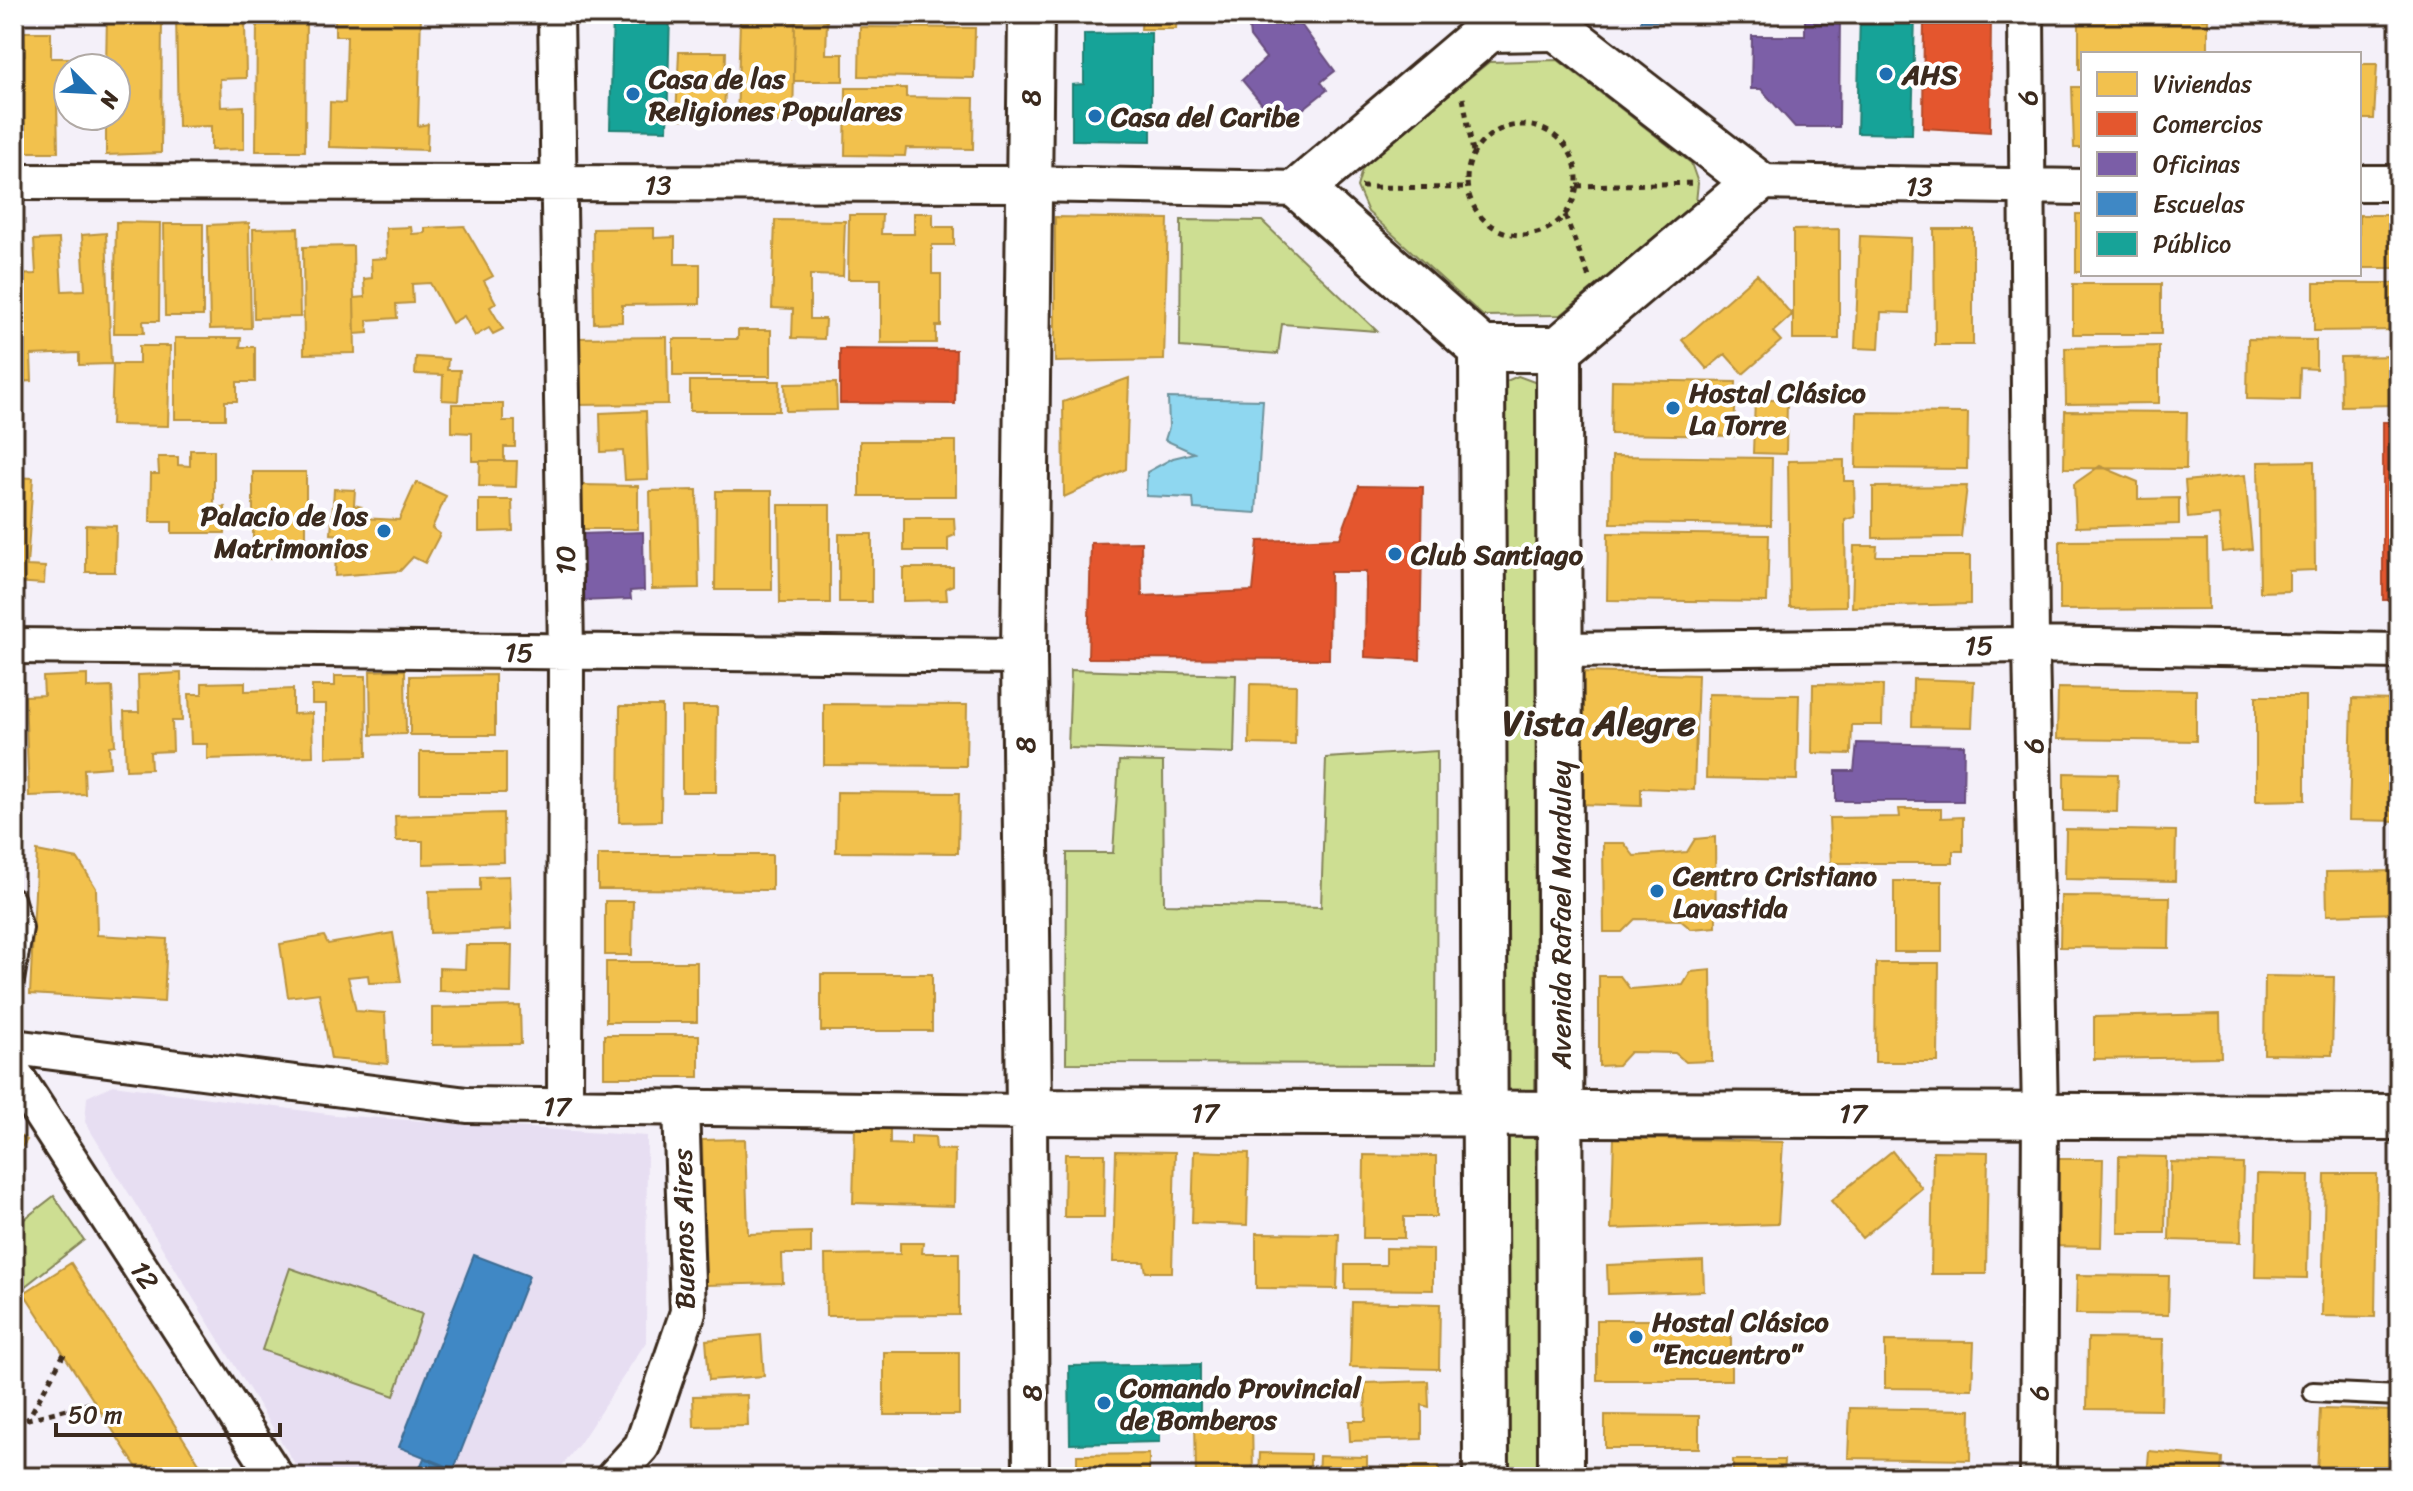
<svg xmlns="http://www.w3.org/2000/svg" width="2413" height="1491" viewBox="0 0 2413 1491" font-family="Sriracha,sans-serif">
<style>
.built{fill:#e7def2}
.green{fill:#cdde92;stroke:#848458;stroke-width:2}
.water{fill:#8fd7f0;stroke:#6d929c;stroke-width:2}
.homes{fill:#f2c14e;stroke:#bb9440;stroke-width:2}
.shops{fill:#e4572e;stroke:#b14a29;stroke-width:2}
.offices{fill:#7b5ea7;stroke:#684e7e;stroke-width:2}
.schools{fill:#3f88c5;stroke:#3e6c93;stroke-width:2}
.public{fill:#17a398;stroke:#227f73;stroke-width:2}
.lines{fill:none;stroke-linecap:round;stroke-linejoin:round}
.service-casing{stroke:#3b2a1e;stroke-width:24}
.minor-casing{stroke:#3b2a1e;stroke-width:40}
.tertiary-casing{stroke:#3b2a1e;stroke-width:50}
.secondary-casing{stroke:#3b2a1e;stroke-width:50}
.path{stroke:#3b2a1e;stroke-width:5;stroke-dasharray:6 6;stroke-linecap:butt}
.service{stroke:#fff;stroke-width:18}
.minor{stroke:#fff;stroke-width:34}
.tertiary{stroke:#fff;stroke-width:44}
.secondary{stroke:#fff;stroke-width:44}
.poi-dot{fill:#1f6fb2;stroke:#fff;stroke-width:3}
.labels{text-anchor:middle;stroke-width:8;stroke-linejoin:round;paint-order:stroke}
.poi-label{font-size:28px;font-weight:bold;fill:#3b2a1e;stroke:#fff;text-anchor:start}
.street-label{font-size:28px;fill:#3b2a1e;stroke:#fff}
.district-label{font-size:36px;font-weight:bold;fill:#3b2a1e;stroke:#fff}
</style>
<rect width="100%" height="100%" fill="#f4f0f9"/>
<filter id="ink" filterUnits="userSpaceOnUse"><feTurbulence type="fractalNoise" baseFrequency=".0125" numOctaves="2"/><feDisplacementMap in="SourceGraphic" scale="16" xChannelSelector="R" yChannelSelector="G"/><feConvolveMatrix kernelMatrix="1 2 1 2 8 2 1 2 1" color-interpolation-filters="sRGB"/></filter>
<g filter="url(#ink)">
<path class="built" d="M113 1085 335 1115 647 1136 646 1342 580 1443 553 1477H303L85 1122 87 1097Z"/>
<path class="green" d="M1558 60 1691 163 1698 183 1696 202 1561 315 1483 316 1368 212 1357 187 1364 163 1489 62Z
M1181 220 1262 221 1377 331 1282 324 1278 354 1180 347Z
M1518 376 1537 383 1535 1112 1542 1477H1508V929L1502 383Z
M1071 670 1236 675 1234 753 1068 748Z
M1437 751 1436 1064 1066 1063 1067 853H1113L1119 761 1163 762 1164 904 1321 907 1326 758Z
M54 1196 84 1240 14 1295V1227Z
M290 1268 422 1314 394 1396 262 1350Z"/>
<path class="water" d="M1168 398 1263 400 1256 513 1194 509 1193 498 1146 496 1147 472 1173 458 1194 453 1165 440 1169 427Z"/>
<path class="homes" d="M107 14H162L161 153 106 155V116H116V68H106Z
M176 14H215V22L245 21 246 78 220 79 221 107 244 106V149L211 150V126L178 127Z
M257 14H306L305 151H256Z
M335 14H421L418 126 428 124 427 150 329 147 330 102 345 103 347 36H335Z
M862 14H966V17Z
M1142 14H1177L1176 29H1141Z
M2208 19V54H2083V69H2079V20Z
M740 20 795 22 793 123H737Z
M827 21 826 54H843V81H794L795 22Z
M860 27 975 28 974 78 859 76Z
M24 32H51V58H74V68H68V99H57L58 152H14V56H25Z
M679 52H726L724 120 676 119Z
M2359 64H2377L2374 119H2359Z
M2072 87H2083V148H2074Z
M846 88H906V97L974 98 973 149 906 148 905 156 845 155Z
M914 213H933V227H954V245H932V274H941V326H936V343H881V279H848L849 215H882L881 234H914Z
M2076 214H2083V272H2076Z
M2359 215H2399V268H2359Z
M1055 217 1168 219 1164 360 1055 362Z
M775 220 845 221 843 276 810 275V319H825L824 339 792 338 793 309 772 308Z
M116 222 160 223 159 321H143L144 333H114Z
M249 223 251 328 210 329 208 225Z
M164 224H203V316H165Z
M464 226 493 276 484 281 496 303 490 307 503 329 493 334 489 328 475 336 464 316 452 323 430 283 412 284 413 303 396 304 397 318 367 320 368 333 355 334 354 298 365 297 364 279 372 278 371 259 387 258 386 228 411 227 412 234 425 233V228Z
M298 228 300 317 254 318 253 229Z
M654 228V238L675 237V264H700V304L622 305V322L594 323 593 229Z
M1839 229V339H1793V230Z
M1934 229H1973V345H1935Z
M106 233 111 364 79 365V353L31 355 32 381 16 382 17 404H14V275L36 274 34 240 59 239 62 291 85 290 82 235Z
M1860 236 1911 238 1909 313 1881 312 1879 349 1855 348Z
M353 246 355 353 304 354 303 247Z
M1757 274 1792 315 1773 332 1781 341 1743 374 1725 354 1707 369 1682 340Z
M2314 283H2399V330L2314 331Z
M2073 284H2161V334H2073Z
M738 330H771V376H673V339H738Z
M667 337 668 404 573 405V338Z
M175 338H241L240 347H255V382H237V401H225V419H175Z
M2248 339 2316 340V369L2300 368 2299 400 2247 399Z
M139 346H170L168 426 111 425 113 364H139Z
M2159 346V403L2066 404 2065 348Z
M2399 356V405L2341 406 2340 357Z
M416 357 448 359 447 370H460L458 401 442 400 443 375 415 374Z
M1129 378 1126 469 1064 497 1063 402Z
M1612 380 1736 382 1734 436 1611 434Z
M690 381H780L779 411H690Z
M836 383 837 410 786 411 785 384Z
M1755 399 1787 401 1786 454 1753 453Z
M452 404H503V421H515V447H504V461H472V433L452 432Z
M646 411 648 479 625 480 623 451 601 452 600 413Z
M2065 411 2187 412 2186 469 2064 468Z
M1857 412 1968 413 1967 469 1856 468Z
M860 441H956V496H860Z
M190 450H214V507H225V533H172V522H150L151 474H159L158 457H178V465L190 466Z
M1612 456 1772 458 1771 525 1611 523Z
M1844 460V481H1854L1855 517 1845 520 1846 606 1790 607 1788 461Z
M480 461H517L516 487 479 486Z
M2314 461 2315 570 2289 571V591L2260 592 2258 462Z
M2100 466 2138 482V499L2179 498V524L2076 527 2074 484Z
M253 472H306V541H288V558H253Z
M2245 475 2252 549 2222 552 2219 515 2188 518 2185 481Z
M14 477 33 478 27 566 45 567 44 584 14 582Z
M416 482 446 496 432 528 440 534 425 563 413 557 400 571 335 576 336 553 343 552 344 535 331 534 334 489 355 490 354 505 362 507 361 518 399 520Z
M582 485 638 486V529H582Z
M1967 486 1961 537 1873 538V487Z
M697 490 699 588 652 589 650 491Z
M716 491H772V590H715Z
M479 500H512L513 531 479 532Z
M779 505H830V603H780Z
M904 518H954L955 535 948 538V551H904Z
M86 525 116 526 115 572H86Z
M1608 533 1769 535 1767 602 1607 600Z
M839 534H872V602H839Z
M2207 540 2208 609 2060 610V541Z
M1854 546H1877L1876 556H1970V604L1852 607Z
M903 568H953V585L946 588 947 600 903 601Z
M405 670 406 734 371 735 370 671Z
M1580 672 1698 675 1694 790 1641 788V806L1576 804Z
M181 673 182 721H172L173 751 150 752 151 769 126 770 124 712H139L138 675Z
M87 675V688L112 687 115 745 109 746 110 767 84 769 85 794 29 796 25 696 44 695 43 677Z
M495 675V735H410V676Z
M335 676H366L367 756 326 757V704H312V686H335Z
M1913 679 1974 681 1972 727 1912 726Z
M245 682V691L293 689V714L312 713 313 756 207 759V744H191L189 694H202V683Z
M1250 684 1296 685 1295 745 1249 744Z
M1813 684 1883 685 1882 725H1852L1851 754 1812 753Z
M2058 688 2196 690V741L2057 739Z
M1708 694 1799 695 1797 780 1706 778Z
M2256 696H2305V800L2256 801Z
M2352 699 2399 700V821L2349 820Z
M824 704 967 705 966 766 824 765Z
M620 706H662L661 821 619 822Z
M682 707H717L716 792H682Z
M420 752H506V793H420Z
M2064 773 2118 774 2117 812 2064 811Z
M837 792 959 793 958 853 836 852Z
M1899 809H1941V818L1963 817V851H1953V863H1831L1829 818 1900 817Z
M503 813 504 862 423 864V841H396L395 816Z
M2066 829 2176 831 2175 881 2065 879Z
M1715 837 1716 927 1691 929 1680 920 1635 919 1622 932H1604L1603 843H1624L1634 856 1687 852 1695 839Z
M37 851 78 859 96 888 97 935 167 939 164 1002 30 994Z
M598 855H772V890L598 889Z
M2399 871V913L2327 915 2326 872Z
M509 876 511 930 430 933 429 891 480 890V877Z
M1894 881H1942V952H1894Z
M2061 896 2170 897 2169 948 2060 947Z
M605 901H633L632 955H605Z
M2392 932H2399V1042L2390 1041Z
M393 933 401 982 369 983 368 975 348 977 356 1011 385 1013 388 1064 331 1059 319 993 288 997 280 944 324 936 328 944Z
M466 945H512L511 993 439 991V968L465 969Z
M606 962H697V1022H606Z
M1876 963H1939L1938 1062H1875Z
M1711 970 1712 1061 1686 1062 1675 1053 1630 1052 1618 1065 1599 1066V976H1620L1630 989 1683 985 1691 972Z
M821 974H932V1031H821Z
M2265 976 2334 977 2332 1055 2264 1054Z
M520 1006 521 1044 432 1045V1008Z
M2220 1014 2221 1057 2094 1059V1017Z
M604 1035H699V1077H604Z
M855 1126H890V1144L911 1145V1136L935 1137 936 1149 955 1150 954 1206 853 1203Z
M14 1131 27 1140 14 1157Z
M1614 1138 1783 1142 1778 1224 1611 1229Z
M745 1139 748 1234 811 1232V1254H782L783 1283 706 1285 702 1140Z
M1116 1151 1175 1152 1172 1272H1146L1144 1262H1113Z
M1194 1151 1249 1153 1247 1225 1192 1223Z
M1892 1151 1922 1188 1862 1238 1831 1201Z
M1933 1151 1988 1152 1986 1274H1931Z
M1065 1154H1105L1104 1217H1064Z
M1364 1155 1436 1156V1217H1404V1238H1363Z
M2119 1156 2166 1157 2165 1233H2118Z
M2051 1159H2103L2101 1247 2049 1246Z
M2171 1162 2243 1164 2241 1242 2169 1240Z
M2257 1174 2309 1175 2307 1278 2255 1277Z
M2325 1174H2377L2375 1317 2322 1316Z
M1256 1233 1339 1234 1337 1289 1256 1288Z
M900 1243H923L922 1253H959V1315L826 1316 825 1255 900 1254Z
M1386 1248 1433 1249V1290L1345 1289V1265H1386Z
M1703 1261 1704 1291 1608 1294 1607 1265Z
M71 1263 208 1477H143L24 1293Z
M2077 1275 2169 1276 2168 1315 2076 1314Z
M1352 1302 1440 1304 1439 1369 1350 1367Z
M1597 1320H1731V1380H1597Z
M761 1335 764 1376 709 1380 706 1340Z
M2088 1338 2163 1339 2161 1410 2087 1409Z
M1885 1341 1974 1342 1972 1389 1885 1388Z
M884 1352H959V1415H884Z
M1428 1381 1429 1407 1422 1405V1439L1350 1441 1349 1421H1366L1365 1383Z
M747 1395 748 1426 694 1427 693 1396Z
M1850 1408 1971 1410 1970 1460 1848 1458Z
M2320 1409 2399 1411V1477L2317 1474Z
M1605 1415 1699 1416V1448H1605Z
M1252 1417 1253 1477H1196L1195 1419Z
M2149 1451 2222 1458 2221 1477H2147Z
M1260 1453 1310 1454V1477H1259Z
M1149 1454V1474L1157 1477H1077V1455Z
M1319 1456 1367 1457V1477H1318Z
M1733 1460H1784L1783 1477H1733Z
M1439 1466V1477H1380V1467Z
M1708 1473V1477H1604V1476Z
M1843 1473 1975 1475V1477H1843Z"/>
<path class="shops" d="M1924 14H1991L1990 132 1923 128Z
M840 349 956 350 955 404 840 403Z
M2383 422H2399V600H2383Z
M1359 486 1423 487 1420 660 1365 657 1366 572H1330L1329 659 1088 658 1091 543 1141 542 1142 596 1253 591 1258 541 1340 538Z"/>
<path class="offices" d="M1252 14H1276L1302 26 1335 71 1321 82 1327 90 1298 113 1291 107 1281 116H1272L1242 80 1266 58 1250 37 1248 19Z
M1805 14H1840L1839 127H1795L1761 89H1751L1752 36H1805Z
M643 532 644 590 630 591 631 599 581 601 580 534Z
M1857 743 1964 745 1963 801H1836V771H1854Z"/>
<path class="schools" d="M1641 14H1705L1704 23 1641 21Z
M474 1255 529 1276 454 1469 399 1447Z
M424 1458 469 1477H416Z"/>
<path class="public" d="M613 14H670L667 130 610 129Z
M1860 14H1915L1912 134 1857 133Z
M1151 33V141L1072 140V85L1084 84V34Z
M1200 1364V1415H1160V1442L1070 1444 1069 1366Z"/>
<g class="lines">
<defs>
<path id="service" d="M14 898 23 928 14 981
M2313 1392 2399 1396"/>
<path id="minor" d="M556 14 566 652 565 1106
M2026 14 2031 645 2040 1115 2038 1477
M14 182 1030 184 1301 189
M1756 182 2083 187
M2359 183H2399
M14 646 1024 656
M1560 650 2031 645 2399 651
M14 1047 467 1105 1029 1112 1031 1477
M14 1073 276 1477
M614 1477 642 1446 688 1312 681 1107"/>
<path id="tertiary" d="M1031 14 1024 656 1029 1112 2399 1117
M1489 29 1557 28
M1482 349H1559"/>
<path id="secondary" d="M1557 14V28L1756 182 1559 349 1561 1477
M1486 1477 1482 349 1301 189 1489 29V14"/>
</defs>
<use href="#service" class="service-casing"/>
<use href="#minor" class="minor-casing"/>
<use href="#tertiary" class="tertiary-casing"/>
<use href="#secondary" class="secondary-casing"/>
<path class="path" d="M1463 98 1473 152
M1467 180a55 55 0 1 1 110 0a55 55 0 1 1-110 0Z
M1577 186 1696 183
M1361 187 1468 188
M1565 215 1589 277
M64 1354 28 1419 95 1402
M14 1422 32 1418"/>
<use href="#service" class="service"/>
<use href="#minor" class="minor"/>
<use href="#tertiary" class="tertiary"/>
<use href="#secondary" class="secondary"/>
</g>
</g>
<g class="poi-dot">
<circle cx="1886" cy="74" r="8"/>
<circle cx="633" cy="94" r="8"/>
<circle cx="1095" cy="116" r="8"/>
<circle cx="1673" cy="408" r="8"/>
<circle cx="384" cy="531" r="8"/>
<circle cx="1395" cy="554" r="8"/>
<circle cx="1657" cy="891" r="8"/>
<circle cx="1636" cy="1337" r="8"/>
<circle cx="1104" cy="1403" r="8"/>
</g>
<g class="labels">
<g class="poi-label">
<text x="1902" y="84">AHS</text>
<text x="649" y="88">Casa de las<tspan x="649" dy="32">Religiones Populares</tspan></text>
<text x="1111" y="126">Casa del Caribe</text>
<text x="1689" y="402">Hostal Clásico<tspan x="1689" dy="32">La Torre</tspan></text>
<text x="368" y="525" text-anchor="end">Palacio de los<tspan x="368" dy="32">Matrimonios</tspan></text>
<text x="1411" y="564">Club Santiago</text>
<text x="1673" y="885">Centro Cristiano<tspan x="1673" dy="32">Lavastida</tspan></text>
<text x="1652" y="1331">Hostal Clásico<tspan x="1652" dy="32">"Encuentro"</tspan></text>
<text x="1120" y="1397">Comando Provincial<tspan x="1120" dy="32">de Bomberos</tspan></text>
</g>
<g class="street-label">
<text transform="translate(1030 98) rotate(-90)" y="10">8</text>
<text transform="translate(2027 98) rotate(-91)" y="10">6</text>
<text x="658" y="194">13</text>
<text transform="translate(1919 186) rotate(1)" y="10">13</text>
<text transform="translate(565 560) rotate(-91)" y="10">10</text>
<text transform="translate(1979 645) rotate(-1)" y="10">15</text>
<text transform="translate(519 652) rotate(1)" y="10">15</text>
<text transform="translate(1025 745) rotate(-91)" y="10">8</text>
<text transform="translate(2033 746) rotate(-91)" y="10">6</text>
<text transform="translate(1560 915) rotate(-90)" y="10">Avenida Rafael Manduley</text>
<text transform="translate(557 1106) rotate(1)" y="10">17</text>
<text x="1205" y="1122">17</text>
<text transform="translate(1853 1113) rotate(1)" y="10">17</text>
<text transform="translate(683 1229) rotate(-91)" y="10">Buenos Aires</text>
<text transform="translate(145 1275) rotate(57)" y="10">12</text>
<text transform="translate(1031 1393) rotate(-90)" y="10">8</text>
<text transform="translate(2038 1393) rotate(-90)" y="10">6</text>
</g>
<g class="district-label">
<text x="1599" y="735">Vista Alegre</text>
</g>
</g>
<rect width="2413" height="1491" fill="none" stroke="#fff" stroke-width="48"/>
<rect x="24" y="24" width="2365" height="1443" fill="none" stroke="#3b2a1e" stroke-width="3" filter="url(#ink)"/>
<rect x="2081" y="52" width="280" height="224" fill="#ffffff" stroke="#b1aaa5" stroke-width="2"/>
<rect x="2097" y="72" width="40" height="24" fill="#f2c14e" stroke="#b1aaa5" stroke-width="2"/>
<text x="2153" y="92" font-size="24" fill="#3b2a1e">Viviendas</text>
<rect x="2097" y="112" width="40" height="24" fill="#e4572e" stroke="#b1aaa5" stroke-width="2"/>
<text x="2153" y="132" font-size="24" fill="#3b2a1e">Comercios</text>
<rect x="2097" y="152" width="40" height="24" fill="#7b5ea7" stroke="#b1aaa5" stroke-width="2"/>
<text x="2153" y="172" font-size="24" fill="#3b2a1e">Oficinas</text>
<rect x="2097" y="192" width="40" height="24" fill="#3f88c5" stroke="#b1aaa5" stroke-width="2"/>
<text x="2153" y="212" font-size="24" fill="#3b2a1e">Escuelas</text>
<rect x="2097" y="232" width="40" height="24" fill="#17a398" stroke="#b1aaa5" stroke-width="2"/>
<text x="2153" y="252" font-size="24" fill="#3b2a1e">Público</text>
<g transform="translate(92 92) rotate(114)"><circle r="38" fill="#ffffff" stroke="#b1aaa5" stroke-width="2"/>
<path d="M0-6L14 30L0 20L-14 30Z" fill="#1f6fb2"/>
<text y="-12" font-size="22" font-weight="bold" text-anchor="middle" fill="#3b2a1e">N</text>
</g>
<path d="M56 1423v12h224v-12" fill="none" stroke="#3b2a1e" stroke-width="4"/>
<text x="68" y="1423" font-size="24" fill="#3b2a1e" stroke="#ffffff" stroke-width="6" paint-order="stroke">50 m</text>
</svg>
